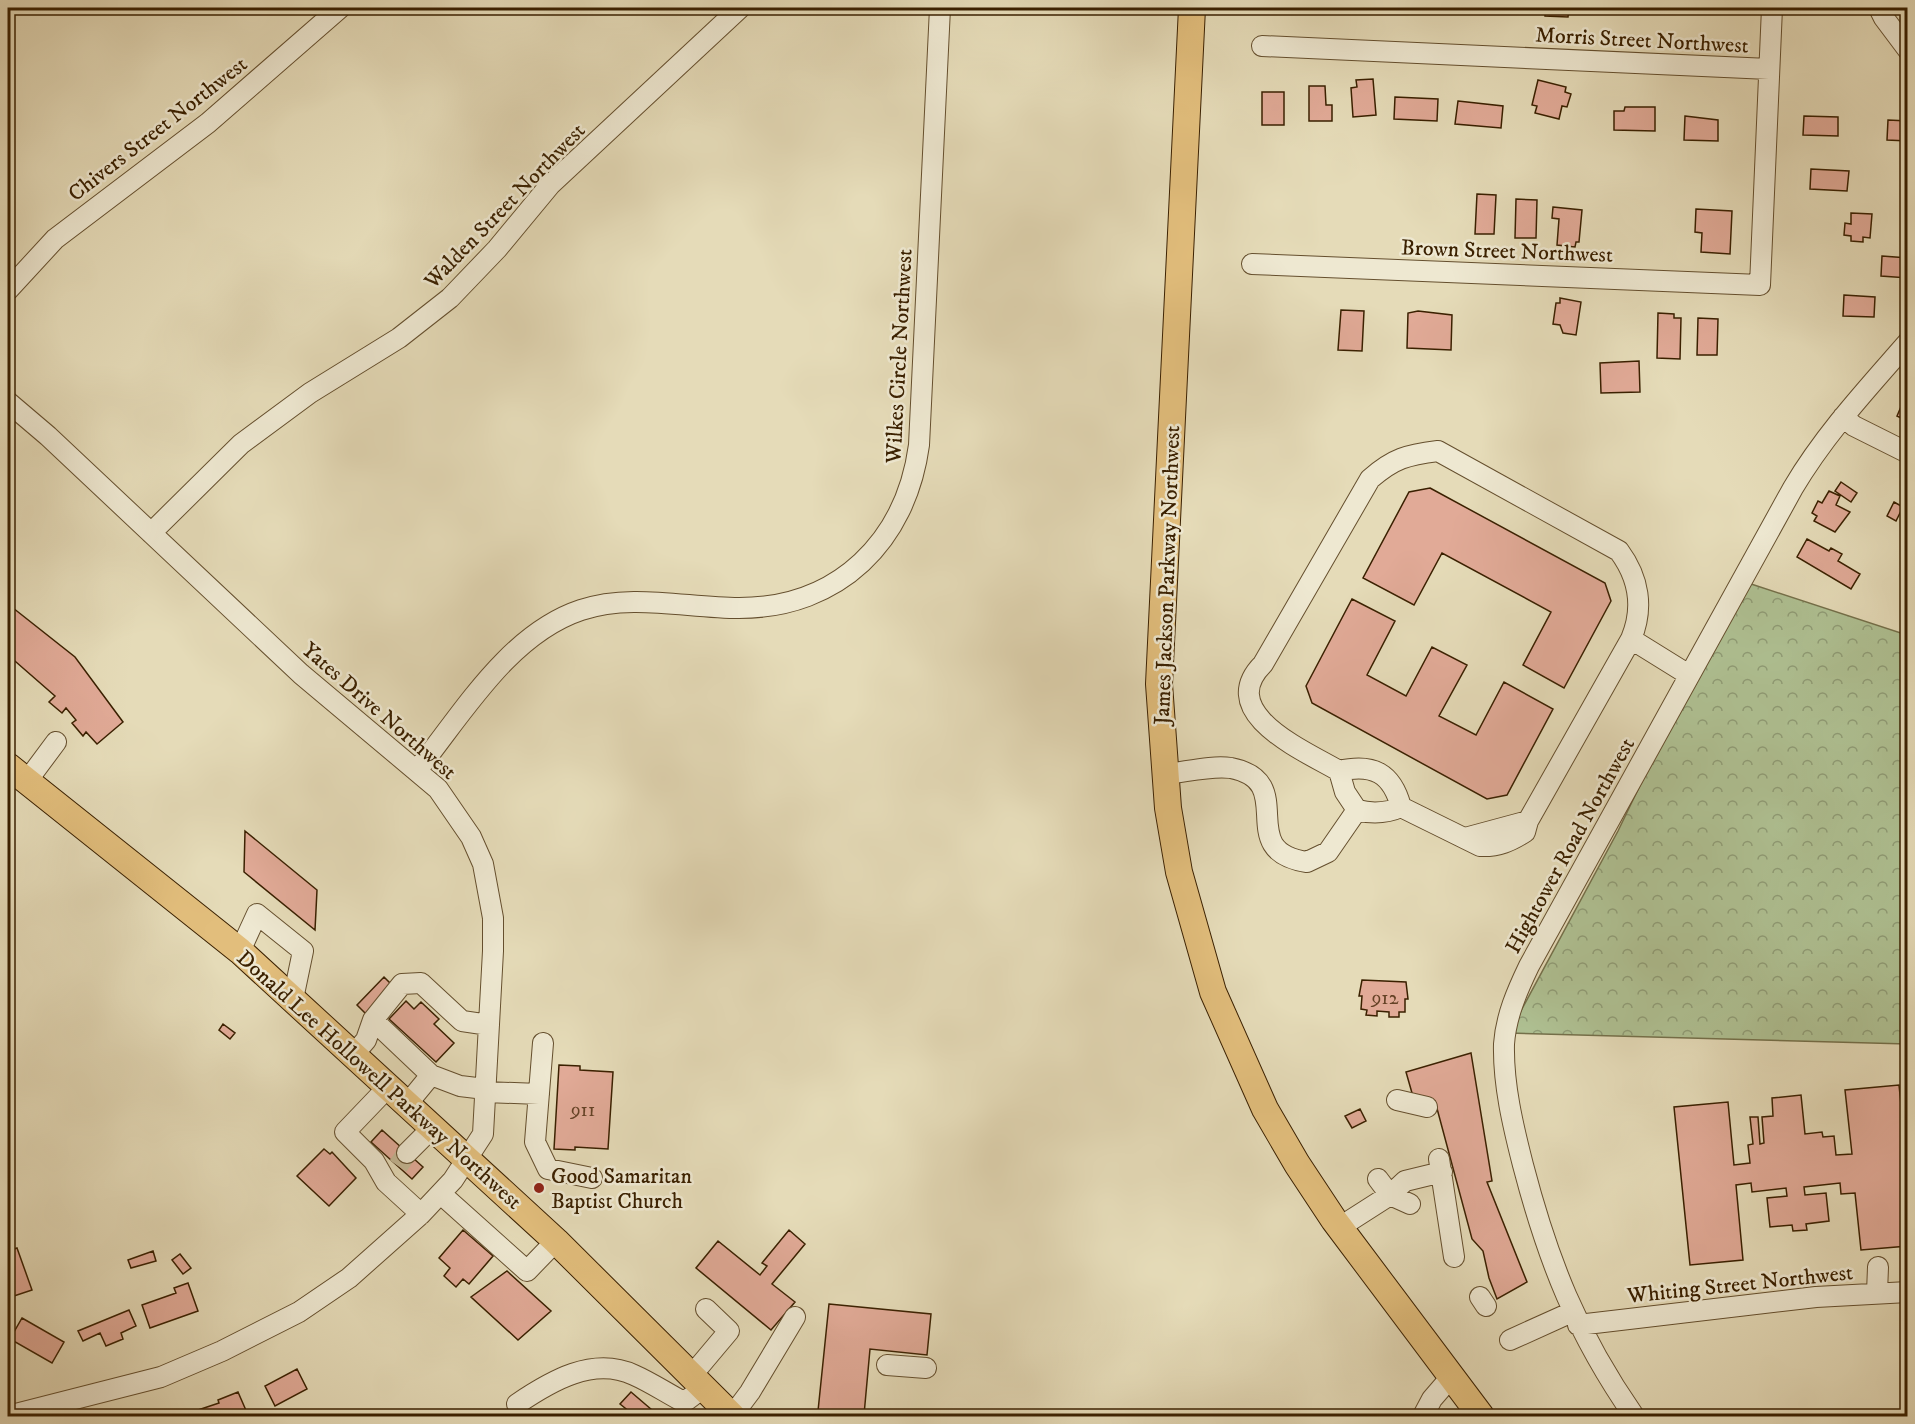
<svg xmlns="http://www.w3.org/2000/svg" width="1915" height="1424" viewBox="0 0 1915 1424" font-family="'IM FELL DW Pica',serif">
<style>
.forest{fill:url(#forest-crowns);stroke:#74704a;stroke-width:1.5}
.building{fill:#e1aa97;stroke:#3a2000;stroke-width:1.5}
.lines{fill:none;stroke-linecap:round;stroke-linejoin:round}
.minor-tunnel{stroke:#c3b693;stroke-width:20;stroke-dasharray:20 10;stroke-linecap:butt}
.minor-casing{stroke:#654f2e;stroke-width:22}
.major-casing{stroke:#3a2000;stroke-width:28}
.minor{stroke:#eee8d1;stroke-width:20}
.major{stroke:#e2be7c;stroke-width:26}
.poi-dot{fill:#8f2418;stroke:#eee8d1;stroke-width:2}
.labels{text-anchor:middle;stroke-width:5;stroke-linejoin:round;paint-order:stroke}
.number-label{font-size:20px;fill:#644226}
.street-label{font-size:22px;fill:#3a2000;stroke:#eee8d1}
.poi-label{font-size:22px;fill:#3a2000;stroke:#eee8d1;text-anchor:start}
</style>
<defs>
<pattern id="forest-crowns" width="20" height="18" patternUnits="userSpaceOnUse" patternTransform="scale(1.5)"><rect width="20" height="18" fill="#afc193"/><path d="M2 6a3 3 0 1 1 6 0M12 15a3 3 0 1 1 6 0" fill="none" stroke="#8f9c76"/></pattern>
</defs>
<rect width="100%" height="100%" fill="#e5dbb8"/>
<filter id="stains"><feTurbulence type="fractalNoise" baseFrequency=".00333" numOctaves="4"/><feColorMatrix values="0 0 0 0 .2 0 0 0 0 .09 0 0 0 0 .02 0 0 0 .5 -.17"/></filter>
<radialGradient id="worn" r=".72"><stop offset=".6" stop-color="#630" stop-opacity="0"/><stop offset="1" stop-color="#630" stop-opacity=".3"/></radialGradient>
<path class="forest" d="M1739 580 1907 635V1044L1509 1033 1618 831Z"/>
<path class="building" d="M1413 8H1453V12L1413 10Z
M1491 8H1528L1527 14 1491 10Z
M1545 8H1569L1568 17 1545 16Z
M1373 79 1376 115 1353 117 1351 88 1357 87 1356 80Z
M1538 80 1566 87 1565 92 1571 94 1567 107 1562 106 1559 119 1535 113 1537 106 1532 105Z
M1309 86H1325L1326 105H1332V121H1309Z
M1262 92H1284V125H1262Z
M1395 97 1438 99 1437 121 1394 119Z
M1458 101 1503 106 1501 128 1455 124Z
M1625 107H1655V131L1614 130V111H1624Z
M1685 116 1718 120V141L1684 140Z
M1804 116 1838 117V136L1803 135Z
M1888 120 1908 121V141L1887 140Z
M1811 169 1849 171 1847 191 1810 189Z
M1477 194 1496 195 1494 234H1475Z
M1516 199 1537 200 1536 238H1515Z
M1553 207 1582 210 1579 242H1576L1575 247 1557 245 1559 219 1552 218Z
M1696 209 1732 211 1730 254 1701 252 1702 233 1695 232Z
M1851 213 1872 214 1870 238 1863 237V242L1851 241V236L1844 235 1845 223 1851 224Z
M1882 256 1908 258V278L1881 276Z
M1844 295 1875 297 1874 317 1843 316Z
M1560 298 1581 302 1576 335 1563 333 1560 325 1553 324 1556 303H1560Z
M1341 310 1364 311 1362 351 1338 350Z
M1418 311 1452 315 1451 350 1407 348 1408 313Z
M1658 313 1674 314V318H1681L1680 359 1657 358Z
M1698 318 1718 319 1717 355H1697Z
M1639 361 1640 392 1601 393 1600 363Z
M1906 395 1908 396V421L1897 416Z
M1841 482 1857 493 1851 502 1835 491Z
M1430 488 1605 583 1611 601 1564 688 1523 665 1551 612 1442 553 1414 605 1363 578 1409 492Z
M1829 491 1840 496 1836 505 1850 512 1835 532 1814 521 1817 516 1812 513 1818 501 1822 503Z
M1894 502 1903 507 1896 521 1887 516Z
M1807 539 1829 551 1831 548 1842 554 1838 561 1860 574 1851 589 1797 557Z
M1352 599 1395 621 1367 675 1406 696 1432 647 1467 665 1439 716 1476 735 1504 682 1553 709 1507 795 1487 799 1312 703 1306 686Z
M8 604 75 657 123 722 97 744 86 732 83 736 72 723 76 720 66 708 62 713 49 702 55 696 8 655Z
M245 831 317 890 315 930 244 872Z
M384 977 393 986 366 1014 357 1005Z
M1362 980 1406 982 1408 999H1405V1012H1399V1017H1389V1012L1377 1011V1016L1366 1015 1367 1010 1361 1009 1362 996H1359Z
M406 1001 414 1009 421 1002 439 1019 434 1024 454 1043 436 1062 389 1019Z
M223 1024 235 1033 230 1039 219 1030Z
M1471 1053 1492 1181 1487 1182 1527 1282 1497 1299 1489 1278 1483 1251 1472 1239 1435 1101 1414 1100 1406 1072Z
M559 1065 580 1066V1070L613 1072 608 1149 575 1147V1150L554 1149Z
M1899 1085 1908 1173V1246L1861 1250 1855 1193 1841 1194 1840 1183 1804 1187 1805 1195 1826 1193 1829 1221 1806 1224 1807 1230 1793 1231 1792 1225 1770 1227 1767 1198 1787 1196 1786 1188 1752 1192 1751 1183 1736 1185 1743 1260 1690 1265 1674 1107 1728 1102 1734 1165 1750 1163 1748 1145 1753 1144 1750 1117H1758L1760 1144 1764 1143 1762 1117 1773 1116 1772 1098 1801 1095 1805 1134 1822 1132 1823 1137 1834 1136 1836 1155 1852 1154 1845 1090Z
M1360 1109 1366 1121 1352 1128 1345 1116Z
M382 1130 423 1167 412 1179 371 1142Z
M324 1149 330 1154 332 1152 356 1178 329 1206 297 1176Z
M463 1230 493 1256 469 1284 463 1279 456 1287 444 1276 450 1268 439 1258Z
M789 1230 805 1244 772 1284 795 1302 771 1330 696 1268 718 1241 760 1275 767 1266 762 1263Z
M17 1248 32 1290 8 1298V1251Z
M153 1251 156 1261 131 1268 128 1260Z
M180 1254 191 1268 183 1274 172 1260Z
M507 1271 551 1311 518 1340 471 1297Z
M188 1283 198 1311 150 1328 142 1305 176 1293 174 1288Z
M829 1304 931 1314 927 1355 870 1349 864 1415 818 1411Z
M129 1310 136 1326 121 1333 123 1339 106 1346 100 1333 83 1341 78 1331Z
M22 1318 64 1342 52 1363 10 1339Z
M297 1369 307 1389 275 1406 265 1386Z
M238 1392 248 1415 197 1416 195 1411 219 1403 218 1400Z
M631 1392 659 1416H626L630 1412 620 1404Z"/>
<g class="lines">
<path class="minor-tunnel" d="M398 1166 407 1153"/>
<defs>
<path id="minor" d="M1879 8 1884 18 1908 50
M1262 46 1769 69
M1252 264 1760 285 1772 8
M8 290 55 239 208 123 340 8
M8 402 48 436 301 674 438 789 471 837 483 864 493 918V951L483 1134 453 1180 421 1214 349 1278 299 1312 222 1351 161 1377 8 1416
M1843 417 1854 426 1908 453
M151 533 241 444 310 393 399 338 450 298 497 249 550 185 740 8
M1631 639 1689 675
M418 769C463 713 509 634 581 610 631 593 687 608 739 608 839 608 906 541 919 445L940 8
M1339 771C1373 763 1392 773 1401 807
M1167 774C1186 772 1212 765 1231 768 1301 782 1232 851 1307 862L1328 852 1357 810 1345 792 1339 771C1305 751 1214 713 1263 664L1370 479C1394 458 1407 455 1438 451L1619 551C1639 578 1644 608 1631 639L1528 821 1525 832C1511 841 1498 847 1480 846L1401 807C1387 813 1372 814 1357 810
M27 781 56 742
M1465 838 1528 821
M240 951 257 914 303 951 293 999
M373 1020 431 1075 460 1086 485 1089
M543 1043 535 1142 548 1169 592 1178
M354 1054 366 1040 373 1020 402 984 421 983 462 1021 489 1025
M389 1086 345 1132 374 1161 386 1182 421 1214
M485 1092 539 1094
M1397 1100 1427 1107
M408 1103 431 1075
M407 1153 433 1127
M1439 1159 1454 1257
M1378 1179 1390 1195 1410 1204
M441 1194 527 1271 556 1241
M1340 1227 1390 1195 1405 1181 1442 1172
M1877 1293 1878 1267
M1480 1297 1486 1306
M1578 1325 1816 1297 1908 1292
M1510 1340 1572 1312
M887 1365 926 1368
M692 1375 729 1331 706 1309
M517 1404C551 1381 593 1356 634 1375 650 1382 665 1392 680 1400H687L703 1388
M732 1416 750 1392 795 1317
M1423 1416 1432 1399 1451 1377
M1634 1416C1577 1334 1548 1261 1523 1165 1513 1126 1503 1084 1504 1044 1506 1016 1517 991 1529 966L1793 488C1825 434 1867 389 1908 342"/>
<path id="major" d="M1192 8 1159 684 1168 808 1179 872 1213 992 1265 1109 1297 1164 1334 1220 1481 1416
M8 766 240 951 556 1241 732 1416"/>
</defs>
<use href="#minor" class="minor-casing"/>
<use href="#major" class="major-casing"/>
<use href="#minor" class="minor"/>
<use href="#major" class="major"/>
</g>
<circle class="poi-dot" cx="539" cy="1188" r="6"/>
<g class="labels">
<g class="number-label">
<text x="1385" y="1004">912</text>
<text x="583" y="1116">911</text>
</g>
<g class="street-label">
<text transform="translate(1642 39) rotate(3)" y="8">Morris Street Northwest</text>
<text transform="translate(157 128) rotate(-38)" y="8">Chivers Street Northwest</text>
<text transform="translate(504 205) rotate(-46)" y="8">Walden Street Northwest</text>
<text transform="translate(1507 250) rotate(2)" y="8">Brown Street Northwest</text>
<text transform="translate(898 356) rotate(-87)" y="8">Wilkes Circle Northwest</text>
<text transform="translate(1166 575) rotate(-88)" y="8">James Jackson Parkway Northwest</text>
<text transform="translate(380 710) rotate(41)" y="8">Yates Drive Northwest</text>
<text transform="translate(1569 845) rotate(-61)" y="8">Hightower Road Northwest</text>
<text transform="translate(380 1079) rotate(42)" y="8">Donald Lee Hollowell Parkway Northwest</text>
<text transform="translate(1740 1283) rotate(-6)" y="8">Whiting Street Northwest</text>
</g>
<g class="poi-label">
<text x="551" y="1183">Good Samaritan<tspan x="551" dy="25">Baptist Church</tspan></text>
</g>
</g>
<rect width="1915" height="1424" fill="none" stroke="#e5dbb8" stroke-width="30"/>
<rect x="9" y="9" width="1897" height="1406" fill="none" stroke="#3a2000" stroke-width="3"/>
<rect x="15" y="15" width="1885" height="1394" fill="none" stroke="#3a2000" stroke-width="1.5"/>
<rect width="100%" height="100%" filter="url(#stains)"/>
<rect width="100%" height="100%" fill="url(#worn)"/>
</svg>
